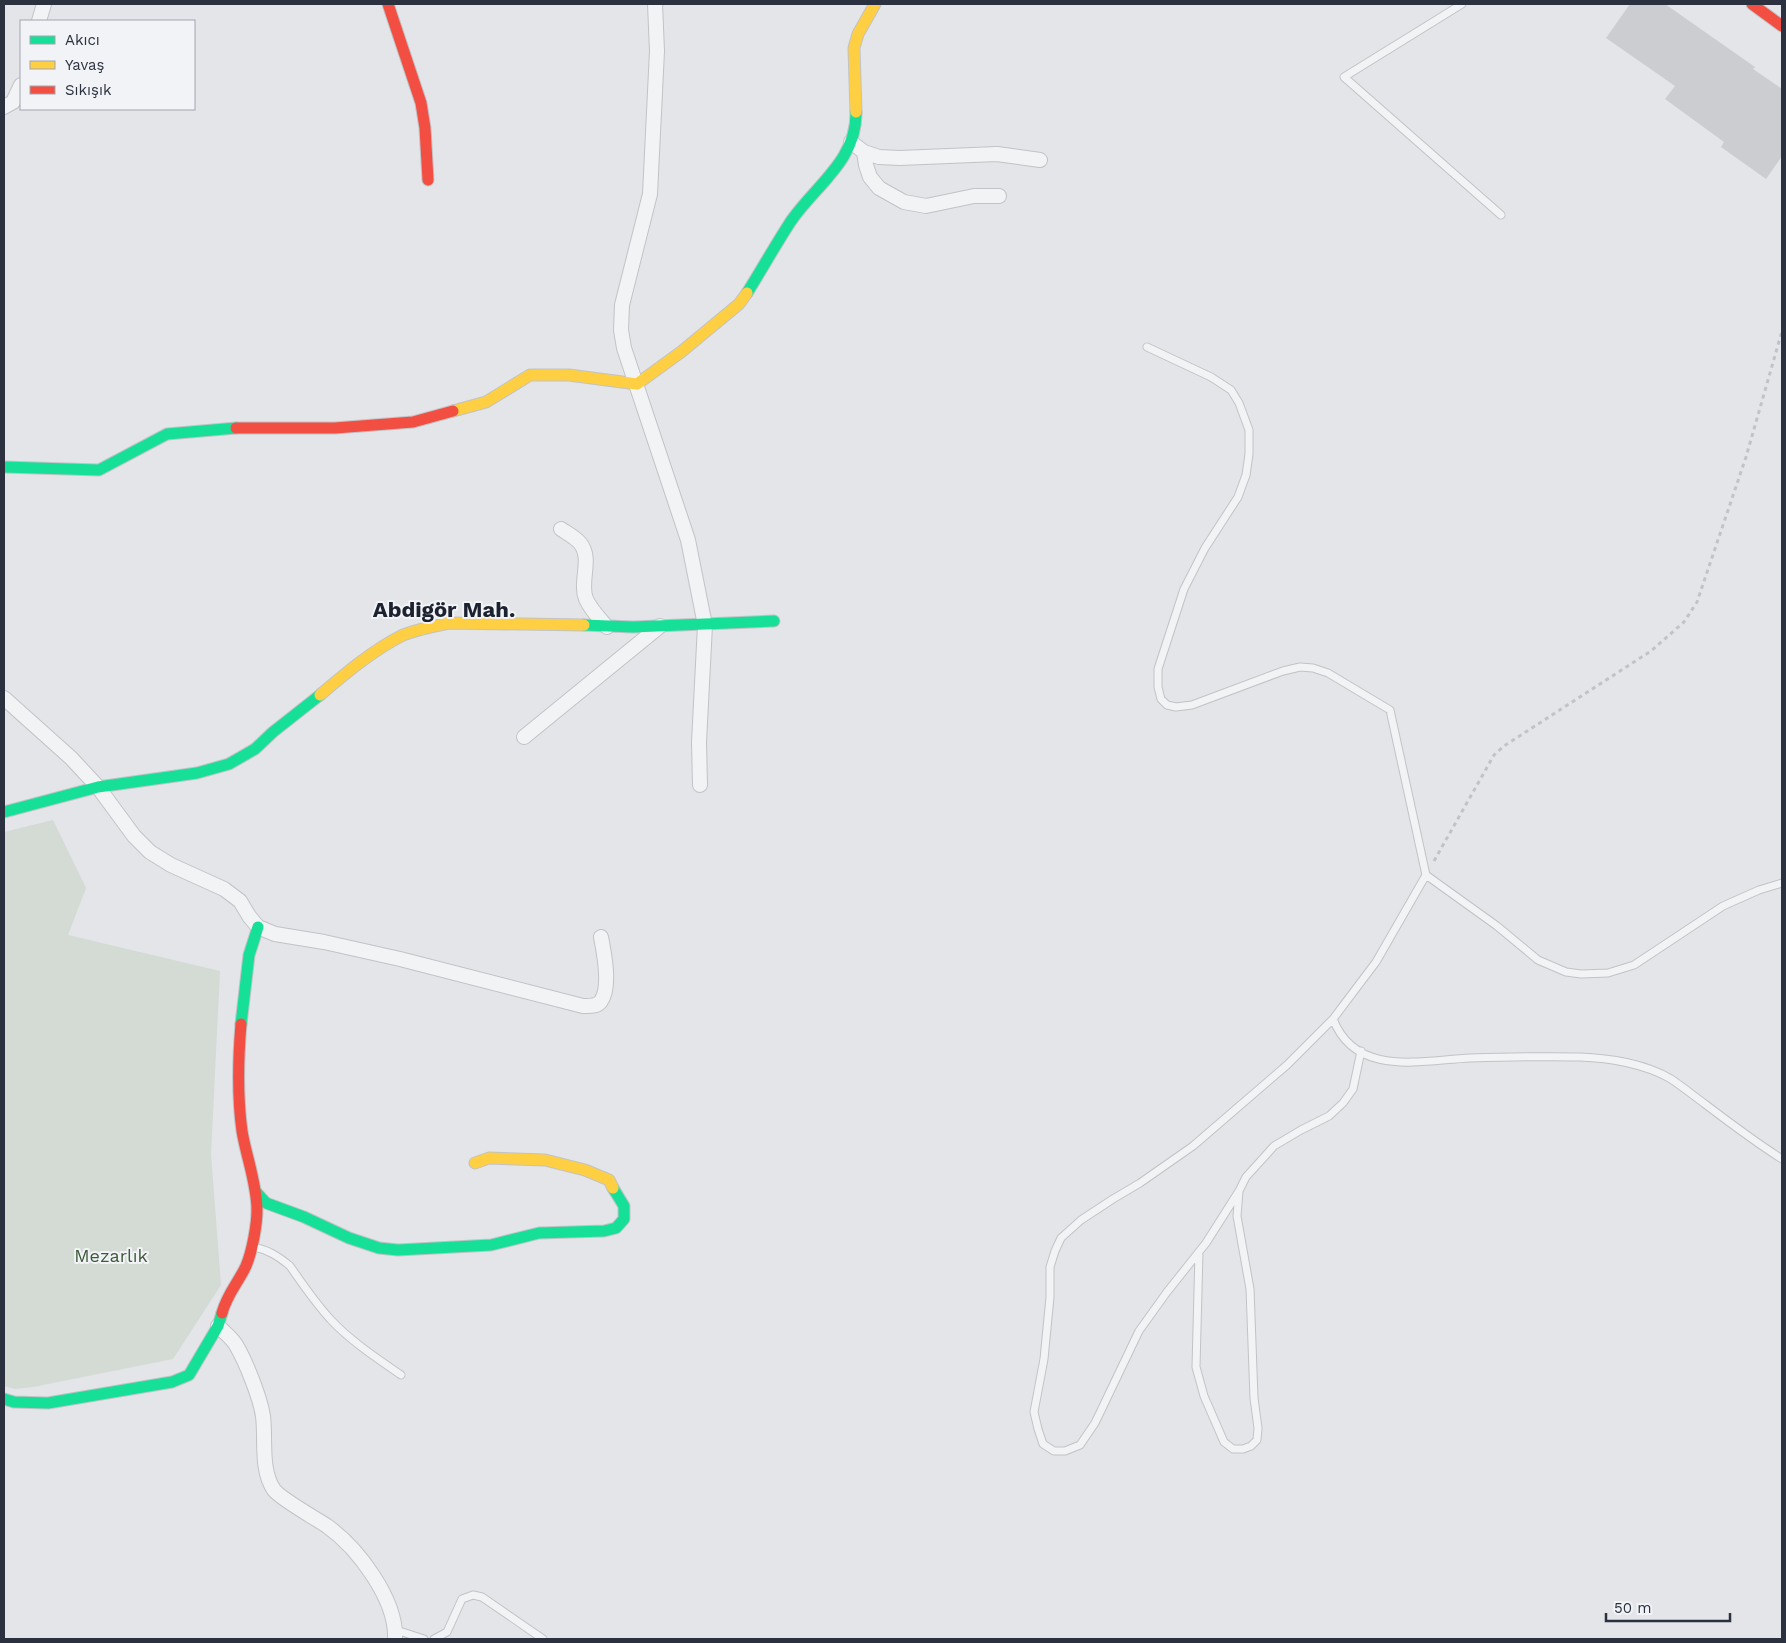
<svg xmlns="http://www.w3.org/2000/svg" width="1786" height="1643" viewBox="0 0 1786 1643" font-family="'Work Sans',sans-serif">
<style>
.green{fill:#d3dbd4}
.building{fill:#cbcdd0}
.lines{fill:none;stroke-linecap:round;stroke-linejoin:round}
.lane-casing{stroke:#c1c3c6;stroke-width:9}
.street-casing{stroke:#c1c3c6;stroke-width:16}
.fast-casing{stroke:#c1c3c6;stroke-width:13}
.slow-casing{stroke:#c1c3c6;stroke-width:13}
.jam-casing{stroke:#c1c3c6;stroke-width:13}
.path{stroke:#c2c3c8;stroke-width:3;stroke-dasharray:4 4;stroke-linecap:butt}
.lane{stroke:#f2f3f5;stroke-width:7}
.street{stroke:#f2f3f5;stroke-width:14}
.fast{stroke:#16e098;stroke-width:11}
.slow{stroke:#ffcf43;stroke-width:11}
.jam{stroke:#f24e42;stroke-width:11}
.labels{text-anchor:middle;stroke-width:4;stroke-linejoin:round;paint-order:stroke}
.park-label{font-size:18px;fill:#3e5a3a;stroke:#f1f3f6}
.district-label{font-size:22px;font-weight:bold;fill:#1d2230;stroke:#f1f3f6}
</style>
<rect width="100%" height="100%" fill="#e3e5e8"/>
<path class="green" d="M53 820 86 888 68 935 220 971 211 1154 221 1285 173 1359 33 1387 15 1389 4 1386V832Z"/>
<path class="building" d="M1630 4H1665L1755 67 1753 69 1782 89V156L1766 179 1721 147 1724 142 1665 99 1675 86 1606 38Z"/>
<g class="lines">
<defs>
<path id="lane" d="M1462 4 1344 77 1501 215
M1147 347 1211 377 1231 390 1239 403 1249 430V454L1246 475 1238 497 1205 548 1184 589 1158 669V687L1161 699 1167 705 1176 707 1192 705 1283 671 1300 667 1313 668 1328 673 1390 710 1426 875 1497 926 1538 960 1566 972 1581 974 1608 973 1634 965 1723 906 1759 890 1782 883
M1426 875 1376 962 1333 1019C1356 1078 1422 1060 1470 1058 1507 1057 1544 1056 1580 1057 1610 1058 1646 1064 1671 1079 1683 1087 1694 1096 1705 1104 1730 1123 1755 1142 1782 1159
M1239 1191 1206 1243 1167 1292 1139 1331 1095 1423 1080 1445 1065 1451H1054L1043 1444 1038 1429 1034 1412 1044 1359 1050 1297V1267L1055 1251 1061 1238 1081 1220 1113 1199 1140 1183 1193 1146 1287 1065 1333 1019
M252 1247C267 1249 278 1256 290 1266 303 1285 316 1304 332 1321 352 1342 378 1359 401 1375
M1199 1252 1196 1367 1204 1396 1224 1442 1233 1449H1243L1251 1446 1257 1440 1258 1428 1254 1398 1250 1289 1237 1216 1239 1191 1246 1177 1274 1146 1301 1130 1329 1116 1343 1103 1353 1089 1361 1051
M396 1630 424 1639
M434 1639 447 1632 462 1599 473 1595 482 1597 543 1639"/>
<path id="street" d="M655 4 657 51 650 194 622 305 621 330 624 348 688 540 705 625 699 742 700 785
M39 21 44 4
M4 107 13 102 21 85
M851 142 864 152 879 157 900 158 997 154 1040 160
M864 152 866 165 870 177 879 188 904 202 926 206 974 196H999
M561 529C567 533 575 537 580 543 593 559 579 581 586 599 591 610 599 618 607 627
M4 698 71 758 98 787 134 836 150 852 171 865 224 889 240 901 249 916 258 927 275 934 324 942 400 959 583 1006C589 1006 597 1007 601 1001 611 987 604 952 601 937
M524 737 660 626
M218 1326C224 1332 232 1338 236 1345 246 1362 260 1397 263 1416 266 1439 260 1469 274 1490 281 1499 315 1518 327 1526 358 1548 397 1600 395 1639"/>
<path id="fast" d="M747 293C762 269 776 244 791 221 816 185 857 160 856 112
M4 467 99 470 167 434 236 428
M584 625 633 627 774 621
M4 812 98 787 197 773 229 764 255 749 273 732 320 695
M241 1024 249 955 258 927
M256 1192 266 1203 304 1217 349 1238 379 1248 398 1250 491 1245 539 1233 604 1231 616 1228 624 1219V1206L613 1188
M4 1399 14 1402 48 1403 172 1382 189 1375 218 1326 222 1313"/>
<path id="slow" d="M856 112 854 48 858 34 875 4
M453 411 486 402 530 375H569L637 384 681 352 739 304 747 293
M320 695C346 673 373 650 403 635 418 629 434 626 449 623L584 625
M475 1163 489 1158 545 1160 585 1170 609 1180 613 1188"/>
<path id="jam" d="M388 4 421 103 425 128 428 180
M1752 4 1782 26
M236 428H335L413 422 453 411
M222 1313C227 1294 238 1283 246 1266 252 1252 257 1225 257 1210 257 1184 246 1156 242 1131 237 1095 238 1060 241 1024"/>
</defs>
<use href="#lane" class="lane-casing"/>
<use href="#street" class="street-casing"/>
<use href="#fast" class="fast-casing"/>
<use href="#slow" class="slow-casing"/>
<use href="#jam" class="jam-casing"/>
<path class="path" d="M1434 861 1494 755 1504 746 1651 651 1684 622 1697 602 1746 457 1782 331"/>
<use href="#lane" class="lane"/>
<use href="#street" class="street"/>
<use href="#fast" class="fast"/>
<use href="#slow" class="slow"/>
<use href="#jam" class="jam"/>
</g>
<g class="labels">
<g class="park-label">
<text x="111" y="1262">Mezarlık</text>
</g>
<g class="district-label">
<text x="444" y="617">Abdigör Mah.</text>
</g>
</g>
<rect width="1786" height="1643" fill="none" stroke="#2b313f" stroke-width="10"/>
<rect x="20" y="20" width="175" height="90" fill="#f1f3f6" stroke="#a2a5ad"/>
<rect x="30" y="36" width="25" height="8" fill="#16e098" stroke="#a2a5ad"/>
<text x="65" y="45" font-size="15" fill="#2b313f">Akıcı</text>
<rect x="30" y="61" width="25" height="8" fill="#ffcf43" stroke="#a2a5ad"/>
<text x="65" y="70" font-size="15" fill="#2b313f">Yavaş</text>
<rect x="30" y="86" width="25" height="8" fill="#f24e42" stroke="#a2a5ad"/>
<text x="65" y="95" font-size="15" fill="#2b313f">Sıkışık</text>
<path d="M1606 1613v8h124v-8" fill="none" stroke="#2b313f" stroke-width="2.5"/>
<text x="1614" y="1613" font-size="15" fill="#2b313f" stroke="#f1f3f6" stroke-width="4" paint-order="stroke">50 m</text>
</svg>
